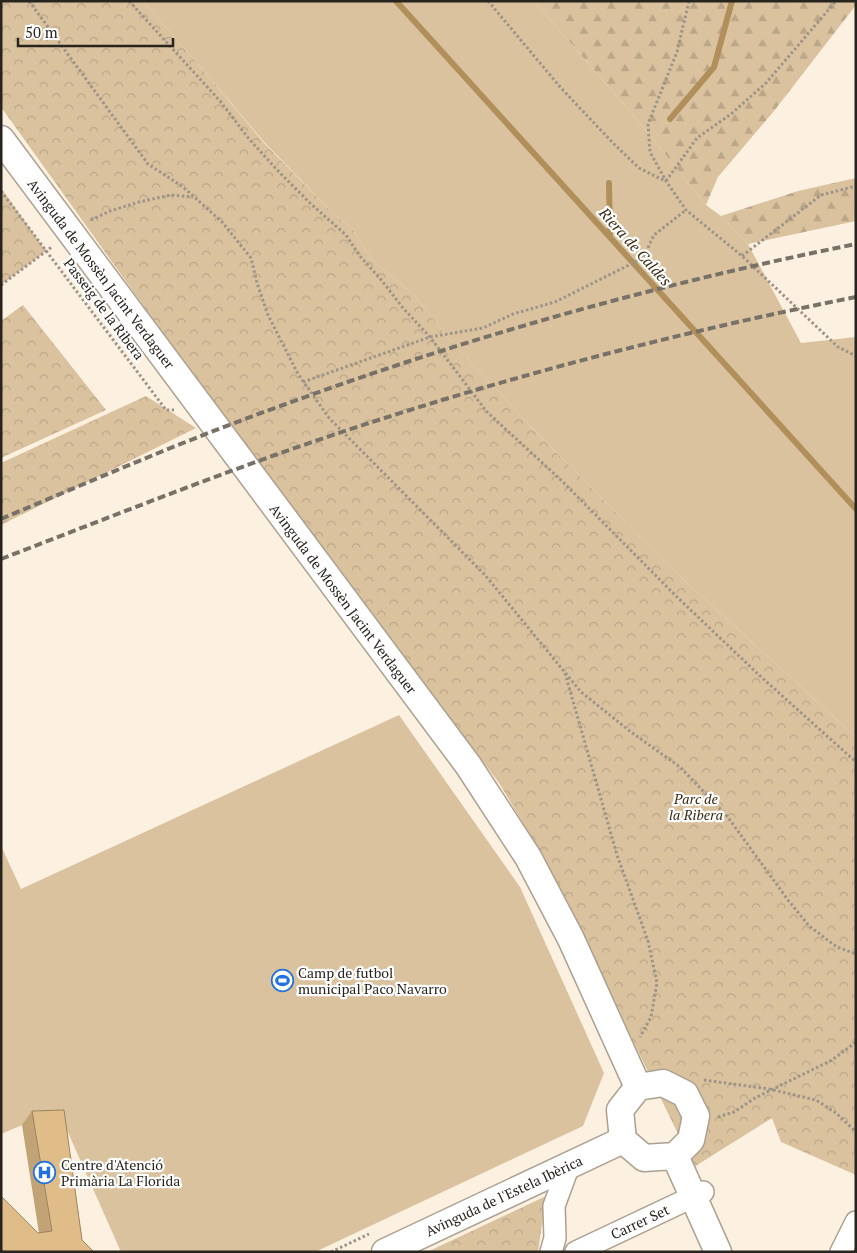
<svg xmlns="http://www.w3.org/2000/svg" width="857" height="1253" viewBox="0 0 857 1253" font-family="'PT Serif',serif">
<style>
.grass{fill:#dac29f}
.forest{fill:url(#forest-firs)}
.park{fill:url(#park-crowns)}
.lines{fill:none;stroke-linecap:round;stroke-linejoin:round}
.stream{stroke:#b08f5b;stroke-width:6}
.minor-casing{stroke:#aca191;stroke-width:24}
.major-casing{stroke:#aca191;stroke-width:29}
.path{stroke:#9c9488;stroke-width:3;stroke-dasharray:2.5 2.5;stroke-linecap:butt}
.minor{stroke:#fff;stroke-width:21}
.major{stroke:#fff;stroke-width:26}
.rail{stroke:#787167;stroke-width:4;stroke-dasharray:8 4;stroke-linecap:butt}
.wall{fill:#c1a375}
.building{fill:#e0bd88;stroke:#9d845f}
.labels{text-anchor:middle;stroke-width:4.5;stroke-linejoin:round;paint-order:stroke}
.street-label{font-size:14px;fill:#27231d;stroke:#fff}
.park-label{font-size:14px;font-style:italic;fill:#392a12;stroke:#fff}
.poi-label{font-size:14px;fill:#27231d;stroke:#fff;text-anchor:start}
.water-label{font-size:15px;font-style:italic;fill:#392a11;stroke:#fff}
</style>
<defs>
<pattern id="forest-firs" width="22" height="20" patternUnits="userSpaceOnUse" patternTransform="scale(1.25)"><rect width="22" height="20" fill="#dac29f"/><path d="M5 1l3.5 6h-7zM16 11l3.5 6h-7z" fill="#bba688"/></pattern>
<pattern id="park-crowns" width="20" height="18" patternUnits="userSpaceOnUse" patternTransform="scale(1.25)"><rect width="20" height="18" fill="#dac29f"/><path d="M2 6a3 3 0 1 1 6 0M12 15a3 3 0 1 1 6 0" fill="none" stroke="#bba688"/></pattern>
</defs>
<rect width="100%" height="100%" fill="#fcf1e0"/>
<path class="grass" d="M143 1H534L635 117 706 205 721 216 748 244 801 343 856 337V737L672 569 534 430 451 341 413 294 372 260 353 230 328 208 264 142 205 72Z
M399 715 520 887 604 1073 583 1126 315 1252H121L58 1110 1 1134V846L21 889Z"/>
<path class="forest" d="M534 1H856V5L774 111 718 177 706 205 635 117Z
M856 178V221L748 244 721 216 798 191Z"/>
<path class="park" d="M1 1H143L205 72 264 143 328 208 353 230 372 260 413 294 451 341 534 430 672 569 856 737V1175L781 1142 772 1118 694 1167 561 892 535 843 499 783 221 414 1 107Z
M1 188 46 251 1 285Z
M23 305 106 410 1 458V321Z
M146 396 196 428 1 525V463Z
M546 1196 538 1252H427Z"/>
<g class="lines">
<path class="stream" d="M396 1 856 509
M670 119 714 67 732 1
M609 183 610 237"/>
<defs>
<path id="minor" d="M551 1252 555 1238 554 1206 569 1165
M576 1252 703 1192
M841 1252 856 1222"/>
<path id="major" d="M1 139 468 765 528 857 571 939 638 1087
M663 1083 685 1094 696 1116 691 1140 675 1156 644 1158 623 1140 620 1110 638 1087Z
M675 1156 718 1252
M385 1252 623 1140"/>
</defs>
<use href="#minor" class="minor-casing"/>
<use href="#major" class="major-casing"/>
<path class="path" d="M29 1 148 164 183 187 222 222 251 258 257 283 268 315 298 374 329 418 485 575 581 692 631 732 680 767 727 816 788 900 809 926 837 947 856 954
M129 1 220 101 249 139 280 173 311 204 346 235 359 255 383 282 403 308 430 337 487 412 562 481 676 596 759 675 856 762
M488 1 561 88 612 142 639 168 665 181
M689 1 677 52 648 124 650 152 666 181 686 210 742 256 838 347 856 356
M666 181 697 138 731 114 766 83 836 1
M1 191 166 410H174
M91 220 110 211 139 202 171 195 193 197
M742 256 821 195 856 186
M1 285 53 246
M303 382 430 337 483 328 513 314 555 302 643 258 654 235 686 210
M565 673 617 855 648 941 657 983 651 1017 640 1037
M704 1080 769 1089 816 1100 836 1113 856 1132
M718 1117 734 1112 755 1098 832 1060 856 1042
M331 1252 369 1234"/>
<use href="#minor" class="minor"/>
<use href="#major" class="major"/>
<path class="rail" d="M1 519C96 479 190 438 286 404 471 336 662 283 856 244
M1 559C92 524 183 488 275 455 464 388 659 336 856 297"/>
</g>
<path class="wall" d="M32 1111 82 1240 94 1252H1V1196L38 1233H39L22 1125Z"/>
<path class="building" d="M64 1110 82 1240 94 1252H5L1 1249V1196L38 1233 52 1231 32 1111Z"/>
<defs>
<symbol id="stadium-ring" viewBox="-11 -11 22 22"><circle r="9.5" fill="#fff" stroke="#2271dc" stroke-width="1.5"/><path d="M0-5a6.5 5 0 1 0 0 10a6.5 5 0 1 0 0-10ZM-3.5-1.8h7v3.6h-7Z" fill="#2271dc"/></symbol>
<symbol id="hospital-ring" viewBox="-11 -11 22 22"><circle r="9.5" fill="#fff" stroke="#2271dc" stroke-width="1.5"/><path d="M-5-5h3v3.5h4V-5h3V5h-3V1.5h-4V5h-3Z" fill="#2271dc"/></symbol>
</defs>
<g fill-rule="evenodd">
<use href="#stadium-ring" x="270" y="968" width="25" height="25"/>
<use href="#hospital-ring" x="32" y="1160" width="25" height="25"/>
</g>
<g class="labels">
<g class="street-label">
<text transform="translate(101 274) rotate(53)" y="5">Avinguda de Mossèn Jacint Verdaguer</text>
<text transform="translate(104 309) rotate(53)" y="5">Passeig de la Ribera</text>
<text transform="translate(343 599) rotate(53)" y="5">Avinguda de Mossèn Jacint Verdaguer</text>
<text transform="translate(504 1196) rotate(-25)" y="5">Avinguda de l'Estela Ibèrica</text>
<text transform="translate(640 1222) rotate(-25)" y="5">Carrer Set</text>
</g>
<g class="park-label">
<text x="696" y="804">Parc de<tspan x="696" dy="16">la Ribera</tspan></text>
</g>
<g class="poi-label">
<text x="298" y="978">Camp de futbol<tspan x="298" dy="16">municipal Paco Navarro</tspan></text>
<text x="61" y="1170">Centre d'Atenció<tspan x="61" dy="16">Primària La Florida</tspan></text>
</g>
<g class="water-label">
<text transform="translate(635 247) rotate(48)" y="5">Riera de Caldes</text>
</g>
</g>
<rect width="857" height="1253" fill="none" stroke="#27231d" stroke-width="5"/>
<path d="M18 38v8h155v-8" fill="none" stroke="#27231d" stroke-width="2.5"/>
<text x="25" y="38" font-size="15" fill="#27231d" stroke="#ffffff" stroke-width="4" paint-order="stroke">50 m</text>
</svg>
